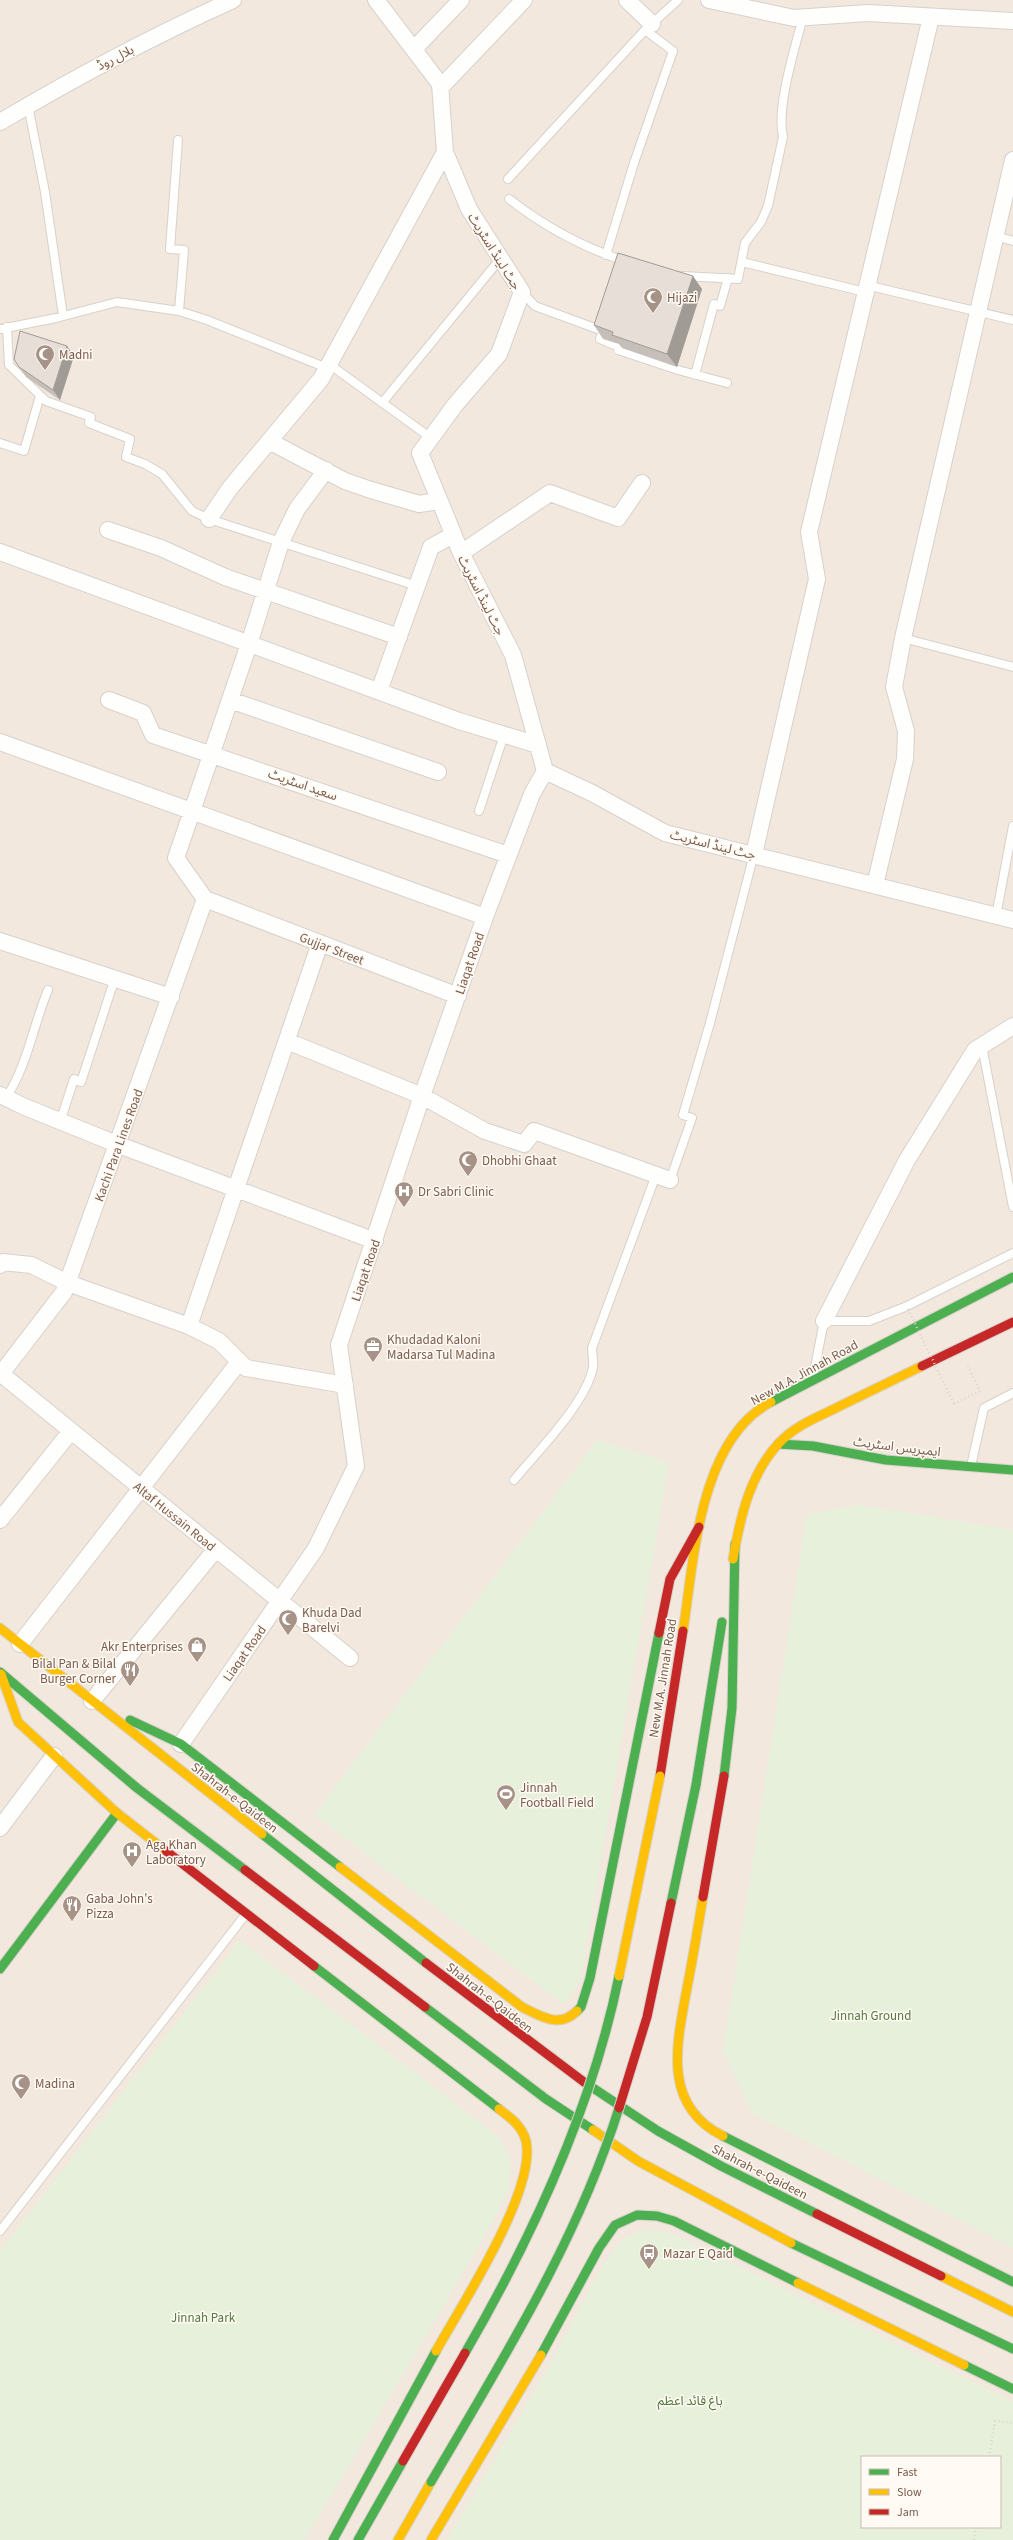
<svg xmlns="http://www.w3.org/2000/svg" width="1013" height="2540" viewBox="0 0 1013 2540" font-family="'Source Sans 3','Noto Sans Arabic',sans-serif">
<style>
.residential{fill:#f2e8de;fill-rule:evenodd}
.green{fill:#e7f0db;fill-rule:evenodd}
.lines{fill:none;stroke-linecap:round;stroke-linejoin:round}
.lane-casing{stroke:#d7d1cb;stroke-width:10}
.street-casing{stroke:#d7d1cb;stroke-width:18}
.fast-casing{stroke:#d9d2cb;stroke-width:11}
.slow-casing{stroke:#d9d2cb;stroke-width:11}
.jam-casing{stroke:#d9d2cb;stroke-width:11}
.path{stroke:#dcd5d0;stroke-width:2.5;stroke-dasharray:1 3;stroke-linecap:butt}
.lane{stroke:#fefefd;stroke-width:8}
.street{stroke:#fefefd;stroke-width:16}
.fast{stroke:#4caf50;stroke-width:9}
.slow{stroke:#ffc107;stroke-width:9}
.jam{stroke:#c62828;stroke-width:9}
.fast-bridge-casing{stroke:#dad1cc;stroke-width:11;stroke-linecap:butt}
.slow-bridge-casing{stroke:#dad1cc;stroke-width:11;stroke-linecap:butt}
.jam-bridge-casing{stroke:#dad1cc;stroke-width:11;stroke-linecap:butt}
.path-bridge{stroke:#dcd5d0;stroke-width:2.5;stroke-dasharray:1 3;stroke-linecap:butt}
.fast-bridge{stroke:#4caf50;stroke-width:9}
.slow-bridge{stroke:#ffc107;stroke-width:9}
.jam-bridge{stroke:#c62828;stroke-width:9}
.wall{fill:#c6bfb9}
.shaded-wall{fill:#a19b96}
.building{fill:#e6ded7;stroke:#a19b96}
.labels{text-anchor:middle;stroke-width:3;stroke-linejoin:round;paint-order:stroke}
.street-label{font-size:13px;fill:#7a5c4d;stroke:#fffaf3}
.poi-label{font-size:13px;fill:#7a5c4d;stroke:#fffaf3;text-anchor:start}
.park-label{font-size:13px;fill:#537a41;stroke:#fffaf3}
</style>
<rect width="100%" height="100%" fill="#f9f5f0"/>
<path class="residential" d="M0 0H1013V2540H0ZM862 2457H1000V2527H862Z"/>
<path class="green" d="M597 1440 669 1462 580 1981 564 2005 314 1815Z
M860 1505 1013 1530V2248L752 2113 723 2051 807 1514Z
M240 1940 498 2136 511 2159 508 2191 492 2224 305 2540H0V2251Z
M642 2230 662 2231 679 2237 1013 2402V2540H447L545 2373 604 2263 620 2241ZM862 2457H1000V2527H862Z"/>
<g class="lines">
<defs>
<path id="lane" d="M28 105 45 192 63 316
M178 140 170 249 184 250 179 311
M508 179 645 30 678 0
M509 199C545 227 581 247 625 261
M995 236 1013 241
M606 255 634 163 673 51 645 30
M742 262 865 292
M683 276 738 279 745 243 761 222 768 206 783 137C776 107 795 48 803 17
M866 285 1013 320
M522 292 535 306 603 331 600 339 619 347 618 350 678 370 727 383
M7 327 9 365 46 401 91 417 89 423 130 439 126 457 145 464 162 474 192 511 209 519 417 586
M0 329 56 318 117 302 179 311 207 320 327 368
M329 364 431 438
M695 375 714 304 720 306 728 278
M382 403 501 258
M0 443 24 451 40 396
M903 638 1013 667
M479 811 504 735
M996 916 1013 826
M982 1046 1013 1207
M6 1098C28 1064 33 1026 48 990
M60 1122 74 1079 81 1082 115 978
M670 1180 692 1118 683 1115 710 1023 754 854
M813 1377 824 1321H869L905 1307 1013 1253
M971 1466 984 1408 1013 1393
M514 1480C537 1452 587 1402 593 1367 594 1361 592 1354 592 1348L656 1175
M0 2231 246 1914"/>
<path id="street" d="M376 0 440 84 445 152 469 209 522 292 499 354 455 405 420 453 461 553 513 655 545 771 592 793 665 833 1013 920
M627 0 652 24
M709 0 794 18 868 13 1013 21
M414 49 461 0
M441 87 524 0
M0 122C76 77 153 36 233 0
M269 441 345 481 371 490 419 504 439 501
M209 519 230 488 321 379 445 152
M108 530 161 548 225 577 399 637
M0 552 459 721 538 745
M461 553 550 493 618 518 642 483
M379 691 431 547 453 535
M109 700 143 713 153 735 508 855
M230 700 438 772
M0 742 485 917
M754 854 817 579 809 532 931 17
M875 885 905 759 906 731 894 687 903 638 1013 160
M205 899 176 858 249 644 281 542 297 509 326 470
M205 899 458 996
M0 941 171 997
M287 1041 422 1096 485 1131 524 1144 534 1131 670 1180
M0 1095 25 1107 119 1145 375 1241
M0 1265 3 1262 31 1265 68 1283 189 1326 219 1341 246 1368 345 1385
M824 1321 907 1160 975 1050 1013 1026
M189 1326 320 943
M0 1373 350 1658
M0 1375 64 1292 205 899
M0 1520 71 1431
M20 1644 239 1362
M92 1701 216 1549
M181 1744 316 1548 356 1466 339 1345 422 1096 485 917 532 794 545 771
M0 1828 54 1756"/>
<path id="fast" d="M771 1402 1013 1277
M778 1444 813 1446 886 1460 1013 1470
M0 1672 137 1788 245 1870
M130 1720 181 1744 340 1867
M724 1776 732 1708 735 1544
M696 1785 722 1622
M262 1834 426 1963
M314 1966 499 2109
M0 1969 117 1813
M425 2007 546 2099 593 2130
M577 2011 581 2007 590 1978 659 1633
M584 2082 658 2131 721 2166 817 2214
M723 2136 1013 2282
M791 2243 1013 2349
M541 2355 599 2248 615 2225 637 2215 657 2216 674 2221 798 2283
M964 2365 1013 2389
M333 2540 436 2351
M358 2540 403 2461"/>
<path id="slow" d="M733 1559C740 1518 750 1473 780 1442 797 1424 821 1416 842 1405 869 1392 895 1379 922 1366
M0 1628 262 1834
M683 1631C694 1560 699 1440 771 1402
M1 1674 18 1722 117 1813 166 1851
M340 1867 522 2007C540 2016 559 2029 577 2011
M703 1897C698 1927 693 1958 687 1988 677 2043 661 2105 723 2136
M593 2130 638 2161 791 2243
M941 2276 1013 2312
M798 2283 964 2365
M436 2351C461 2306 537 2190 526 2141 522 2126 511 2118 499 2109
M398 2540 431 2482
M431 2540 541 2355"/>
<path id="jam" d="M922 1366 1013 1322
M659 1633 670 1579 699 1527
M660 1776 683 1631
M166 1851 314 1966
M245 1870 425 2007
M703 1897 724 1776
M426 1963 584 2082
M817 2214 941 2276"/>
</defs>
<use href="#lane" class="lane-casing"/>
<use href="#street" class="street-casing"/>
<use href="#fast" class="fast-casing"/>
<use href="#slow" class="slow-casing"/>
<use href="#jam" class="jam-casing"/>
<path class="path" d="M954 1404 980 1391 968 1366
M989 2457 995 2421 1013 2423
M974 2540 976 2527"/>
<use href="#lane" class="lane"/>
<use href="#street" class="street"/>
<use href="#fast" class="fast"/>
<use href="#slow" class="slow"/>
<use href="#jam" class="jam"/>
<defs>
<path id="fast-bridge" d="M671 1903 696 1785
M465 2353C533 2236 592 2109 619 1976
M431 2482C501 2362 577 2242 619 2108"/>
<path id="slow-bridge" d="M619 1976 660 1776"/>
<path id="jam-bridge" d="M619 2108 647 2017 671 1903
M403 2461 465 2353"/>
</defs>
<use href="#fast-bridge" class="fast-bridge-casing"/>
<use href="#slow-bridge" class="slow-bridge-casing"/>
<use href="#jam-bridge" class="jam-bridge-casing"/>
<path class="path-bridge" d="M908 1309 954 1404"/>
<use href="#fast-bridge" class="fast-bridge"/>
<use href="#slow-bridge" class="slow-bridge"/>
<use href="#jam-bridge" class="jam-bridge"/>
</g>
<path class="wall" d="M702 289 677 367 622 348 619 344 603 339 594 325Z
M74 356 60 400 26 377 14 359Z"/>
<path class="shaded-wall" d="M693 276 702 289 677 367 667 354Z
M67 346 74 356 60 400 53 390Z"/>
<path class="building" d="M618 253 693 276 667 354 612 335 613 332 594 325Z
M20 331 67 346 53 390 19 367 14 359Z"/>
<defs>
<symbol id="mosque-pin" viewBox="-11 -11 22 30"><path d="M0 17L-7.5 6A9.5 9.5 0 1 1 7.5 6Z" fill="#a69286" stroke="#fffaf3"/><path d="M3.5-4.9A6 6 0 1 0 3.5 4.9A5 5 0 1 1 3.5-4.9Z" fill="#fff"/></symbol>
<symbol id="hospital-pin" viewBox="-11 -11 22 30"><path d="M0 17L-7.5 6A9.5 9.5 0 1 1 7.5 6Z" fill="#a69286" stroke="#fffaf3"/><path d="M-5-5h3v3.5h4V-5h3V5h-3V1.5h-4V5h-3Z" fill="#fff"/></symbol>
<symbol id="office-pin" viewBox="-11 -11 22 30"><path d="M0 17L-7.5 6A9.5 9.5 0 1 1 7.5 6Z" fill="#a69286" stroke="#fffaf3"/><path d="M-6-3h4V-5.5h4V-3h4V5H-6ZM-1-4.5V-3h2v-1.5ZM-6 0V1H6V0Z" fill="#fff"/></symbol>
<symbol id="shop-pin" viewBox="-11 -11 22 30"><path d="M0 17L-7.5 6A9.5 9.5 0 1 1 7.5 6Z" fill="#a69286" stroke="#fffaf3"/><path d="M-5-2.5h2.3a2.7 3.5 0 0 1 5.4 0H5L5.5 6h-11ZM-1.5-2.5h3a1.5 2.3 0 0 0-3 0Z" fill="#fff"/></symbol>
<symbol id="restaurant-pin" viewBox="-11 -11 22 30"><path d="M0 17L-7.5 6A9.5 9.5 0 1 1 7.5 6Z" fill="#a69286" stroke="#fffaf3"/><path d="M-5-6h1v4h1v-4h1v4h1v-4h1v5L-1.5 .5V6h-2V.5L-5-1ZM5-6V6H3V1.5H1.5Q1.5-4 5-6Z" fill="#fff"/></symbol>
<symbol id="stadium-pin" viewBox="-11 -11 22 30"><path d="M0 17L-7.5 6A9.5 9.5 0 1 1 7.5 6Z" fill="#a69286" stroke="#fffaf3"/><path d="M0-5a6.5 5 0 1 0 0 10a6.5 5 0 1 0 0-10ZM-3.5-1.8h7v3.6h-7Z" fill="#fff"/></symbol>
<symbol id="bus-pin" viewBox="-11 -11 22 30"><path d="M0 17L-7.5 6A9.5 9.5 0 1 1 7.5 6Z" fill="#a69286" stroke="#fffaf3"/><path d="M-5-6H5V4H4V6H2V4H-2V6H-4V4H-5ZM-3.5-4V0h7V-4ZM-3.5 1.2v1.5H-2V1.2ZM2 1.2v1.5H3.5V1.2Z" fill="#fff"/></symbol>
</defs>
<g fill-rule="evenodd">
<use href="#mosque-pin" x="642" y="286" width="22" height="30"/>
<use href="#mosque-pin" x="34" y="343" width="22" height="30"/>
<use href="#mosque-pin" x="457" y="1149" width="22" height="30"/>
<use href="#hospital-pin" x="393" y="1180" width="22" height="30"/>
<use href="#office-pin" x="362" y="1335" width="22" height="30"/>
<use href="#mosque-pin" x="277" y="1608" width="22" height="30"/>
<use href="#shop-pin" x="186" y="1635" width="22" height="30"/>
<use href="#restaurant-pin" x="119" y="1659" width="22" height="30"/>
<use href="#stadium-pin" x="495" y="1783" width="22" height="30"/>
<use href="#hospital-pin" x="121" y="1840" width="22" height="30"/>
<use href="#restaurant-pin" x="61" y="1894" width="22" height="30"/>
<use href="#mosque-pin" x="10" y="2072" width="22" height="30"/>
<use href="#bus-pin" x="638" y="2242" width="22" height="30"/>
</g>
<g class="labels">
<g class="street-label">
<text transform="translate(115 57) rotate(-27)" y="5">بلال روڈ</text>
<text transform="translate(495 251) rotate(58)" y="5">جٹ لینڈ اسٹریٹ</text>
<text transform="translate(482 595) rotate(63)" y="5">جٹ لینڈ اسٹریٹ</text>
<text transform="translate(303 784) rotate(19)" y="5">سعید اسٹریٹ</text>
<text transform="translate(713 844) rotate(14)" y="5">جٹ لینڈ اسٹریٹ</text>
<text transform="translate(332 948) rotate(21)" y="5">Gujjar Street</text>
<text transform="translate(469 963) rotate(-71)" y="5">Liaqat Road</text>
<text transform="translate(118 1145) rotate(-70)" y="5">Kachi Para Lines Road</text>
<text transform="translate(365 1270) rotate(-71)" y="5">Liaqat Road</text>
<text transform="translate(804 1372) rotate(-29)" y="5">New M.A. Jinnah Road</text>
<text transform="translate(897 1446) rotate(7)" y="5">ایمپریس اسٹریٹ</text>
<text transform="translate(175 1516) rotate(39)" y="5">Altaf Hussain Road</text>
<text transform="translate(244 1653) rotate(-55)" y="5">Liaqat Road</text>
<text transform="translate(662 1678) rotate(-81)" y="5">New M.A. Jinnah Road</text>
<text transform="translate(235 1797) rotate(38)" y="5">Shahrah-e-Qaideen</text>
<text transform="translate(490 1997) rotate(38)" y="5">Shahrah-e-Qaideen</text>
<text transform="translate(760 2171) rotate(27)" y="5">Shahrah-e-Qaideen</text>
</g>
<g class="poi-label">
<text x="667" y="302">Hijazi</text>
<text x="59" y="359">Madni</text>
<text x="482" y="1165">Dhobhi Ghaat</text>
<text x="418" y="1196">Dr Sabri Clinic</text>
<text x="387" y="1344">Khudadad Kaloni<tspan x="387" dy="15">Madarsa Tul Madina</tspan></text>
<text x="302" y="1617">Khuda Dad<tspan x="302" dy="15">Barelvi</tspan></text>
<text x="183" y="1651" text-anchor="end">Akr Enterprises</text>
<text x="116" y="1668" text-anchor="end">Bilal Pan &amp; Bilal<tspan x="116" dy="15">Burger Corner</tspan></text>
<text x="520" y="1792">Jinnah<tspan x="520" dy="15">Football Field</tspan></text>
<text x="146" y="1849">Aga Khan<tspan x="146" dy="15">Laboratory</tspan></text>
<text x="86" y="1903">Gaba John's<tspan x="86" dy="15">Pizza</tspan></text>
<text x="35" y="2088">Madina</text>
<text x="663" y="2258">Mazar E Qaid</text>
</g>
<g class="park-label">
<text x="871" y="2020">Jinnah Ground</text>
<text x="203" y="2322">Jinnah Park</text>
<text x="690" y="2405">باغ قائد اعظم</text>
</g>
</g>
<rect x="861" y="2456" width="140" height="72" fill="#fffaf3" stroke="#cabbb1"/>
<rect x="869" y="2469" width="20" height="6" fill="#4caf50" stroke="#cabbb1"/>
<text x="897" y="2476" font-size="12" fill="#7a5c4d">Fast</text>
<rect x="869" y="2489" width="20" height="6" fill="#ffc107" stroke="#cabbb1"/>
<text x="897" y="2496" font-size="12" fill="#7a5c4d">Slow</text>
<rect x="869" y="2509" width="20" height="6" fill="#c62828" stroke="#cabbb1"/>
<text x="897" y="2516" font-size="12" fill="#7a5c4d">Jam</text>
</svg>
